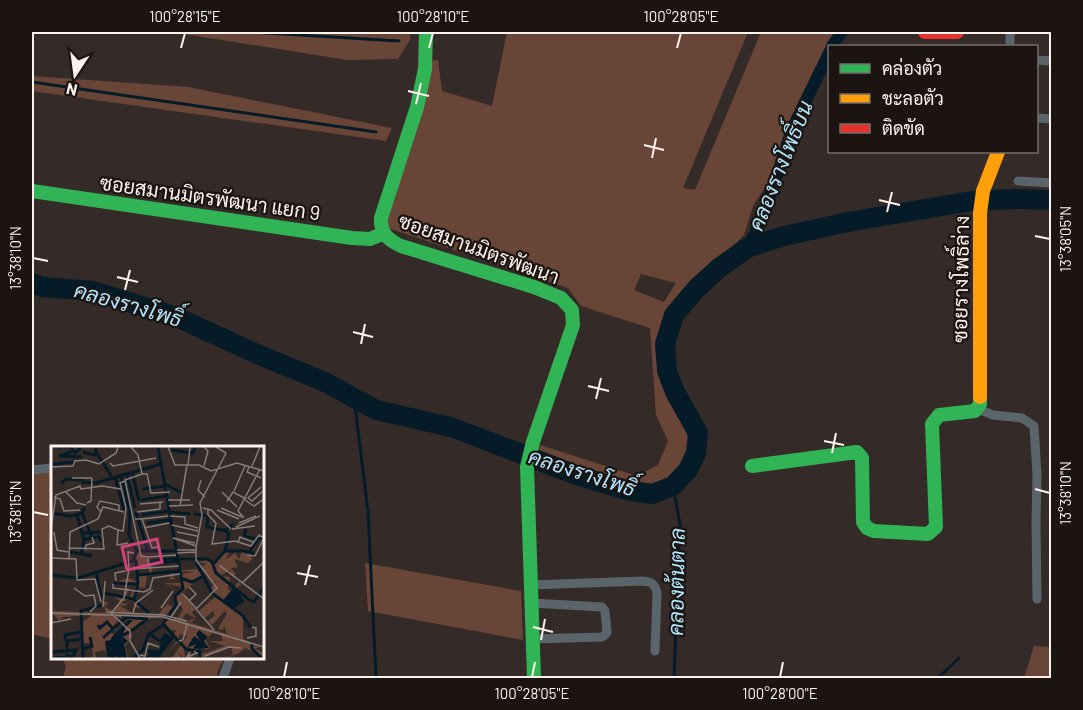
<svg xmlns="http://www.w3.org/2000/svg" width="1083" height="710" viewBox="0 0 1083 710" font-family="Barlow,Sarabun,sans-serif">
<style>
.green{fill:#694537;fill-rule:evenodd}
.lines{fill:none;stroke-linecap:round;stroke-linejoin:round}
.stream{stroke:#051c28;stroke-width:3}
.canal{stroke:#051c28;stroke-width:12}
.river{stroke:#051c28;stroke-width:20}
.street{stroke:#59656b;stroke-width:9}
.fast{stroke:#30b455;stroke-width:14}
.slow{stroke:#ff9f0a;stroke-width:14}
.jam{stroke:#e5322d;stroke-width:14}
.ticks{fill:none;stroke:#fef2ee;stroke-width:2}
.labels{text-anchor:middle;stroke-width:4.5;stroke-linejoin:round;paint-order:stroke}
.street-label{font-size:20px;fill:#fef2ee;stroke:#1b1411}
.water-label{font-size:21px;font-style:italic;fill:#b2e5fe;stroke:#1b1411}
.inset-river{fill:none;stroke:#051c28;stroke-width:3}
.inset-road{fill:none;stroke:#857b77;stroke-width:1.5}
.view{fill:#ce4478;fill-opacity:0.15;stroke:#ce4478;stroke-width:3}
.inset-edge{fill:none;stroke:#fef2ee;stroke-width:3}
.neatline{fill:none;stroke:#fef2ee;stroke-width:2}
.ticks-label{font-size:15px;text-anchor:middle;fill:#fef2ee}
</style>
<rect width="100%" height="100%" fill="#342b28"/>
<path class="green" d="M172 32H410V40L398 59 347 60Z
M507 32H748L683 188 695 190 761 32H836L787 128 769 181 753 206 744 235 680 299 667 319 661 346 666 391 687 433 692 454C685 464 671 482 659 486 632 493 566 464 538 454L540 445 637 476 658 465 668 441 656 415 650 328 581 306 568 288 385 227 431 61 438 60 442 91 492 106ZM641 274 676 283 664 302 634 290Z
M32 76 188 87 392 128 386 141 32 91Z
M52 470V639L32 634V472Z
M365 563 521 591 523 640 368 611Z
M1034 646 1051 647V678H1024Z
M62 658H224L217 673 218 678H63L66 666Z"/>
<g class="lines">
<path class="stream" d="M251 32 399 41
M32 82 376 132
M354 398 368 511 376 678
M673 486 680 524 674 678
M938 678 959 658"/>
<path class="canal" d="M832 46 842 32
M747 248 763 218 792 129 830 51"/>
<path class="river" d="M32 283 42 287 93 291 174 316 255 353 327 383 376 410 451 427 579 476 626 490 652 494 673 486 688 470 696 453 698 433 675 392 667 371 665 344 674 315 697 288 719 268 747 248 784 236 853 221 972 201 1013 199 1052 200"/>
<path class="street" d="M1010 32V46
M1036 60 1052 61
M1036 118 1052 119
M1018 181 1052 183
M978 409 993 415 1022 418 1034 426 1037 475 1036 522 1037 599
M32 470 52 468
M531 585 643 581C652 582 655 584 657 593L655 651
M532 603 602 607 605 611 607 633 602 637 533 639
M223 678 230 658"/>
<path class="fast" d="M426 32 425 69 417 107 381 218C380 233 388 240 401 246L534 287 561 298 572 310 573 325 533 442 527 467 534 678
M32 191 352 238 370 239 382 234
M752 466 857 452 862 458 863 522 867 528 874 531 928 534 936 527 932 424 939 415 975 411 980 404V397"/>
<path class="slow" d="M980 397V213L983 191 998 152"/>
<path class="jam" d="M925 32H957"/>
</g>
<path class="ticks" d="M181 48 185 33M429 48 433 33M677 48 681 33M408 91 429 96M416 104 421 83M644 145 664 150M652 158 656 138M879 200 900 205M887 212 892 192M1035 236 1050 239M33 258 48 261M117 277 138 282M125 290 130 270M353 332 373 337M361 344 365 324M588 386 609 391M596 399 601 378M824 441 844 445M832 453 836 433M1035 489 1050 493M33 512 48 515M297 573 318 577M305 585 310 565M533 627 553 632M541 640 545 619M284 677 287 662M532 677 535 662M780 677 783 662"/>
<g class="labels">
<g class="street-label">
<text transform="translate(210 198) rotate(8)" y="7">ซอยสมานมิตรพัฒนา แยก 9</text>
<text transform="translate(479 249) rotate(20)" y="7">ซอยสมานมิตรพัฒนา</text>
<text transform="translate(961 279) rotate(-89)" y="7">ซอยรางโพธิ์ล่าง</text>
</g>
<g class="water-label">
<text transform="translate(781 166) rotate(-68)" y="7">คลองรางโพธิ์บน</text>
<text transform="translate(128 305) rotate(16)" y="7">คลองรางโพธิ์</text>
<text transform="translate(582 473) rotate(18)" y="7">คลองรางโพธิ์</text>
<text transform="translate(677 582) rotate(-89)" y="7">คลองต้นตาล</text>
</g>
</g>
<g transform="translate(51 446)">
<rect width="213" height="213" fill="#342b28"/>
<path d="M86 105 97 114 121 112 126 108V115L100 118 102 128 96 129 94 142 86 141 84 154 92 162 84 161 81 153 74 160 68 159 81 167 62 165 63 167 107 169 116 158 122 161 114 170 96 173 80 185 81 191 74 200 77 212H56L54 204 44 206 45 212H42L41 197H32L29 178 41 169 12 171 8 175 0 165 61 167 54 165 53 156H57L54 161 61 165 70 157 76 158 80 153 70 156 63 151 65 148 73 152 75 142H78L75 151 78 152 86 138 62 137 77 132 85 135 88 128 98 127V117L115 115H97L95 122H84ZM64 170 80 174 64 190 59 186 67 182 61 181 68 175 64 176 67 174ZM191 105 202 112 197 117 183 113 187 121 180 122 185 128 182 131 178 127 181 123 169 130 179 131 177 143 181 145 187 136 190 138 195 133 186 142 192 151 186 157 189 161 185 158 179 162 192 170V193L209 202H203L213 207 212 212 195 202 186 208 175 212H172L182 209 180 201 151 212 150 208 174 200 158 195H172L170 189 162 186 155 194 159 202 155 204 151 199 144 206 133 200 134 212 140 209 141 212H132L127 206 130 212H121L130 199 126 197 117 206 126 195 132 196 136 190 129 188 127 194 123 188 126 184H120L112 175 127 172 132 163 123 152 132 141 116 138 126 147 114 137H129V128L143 126 126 125 121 130 125 133 111 134 119 133V125L146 123 152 129 131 147 144 163 141 167 145 171 141 176 136 175 144 172 135 167 131 174 176 188 173 179 172 184 167 183 176 168 174 165 161 179 157 175 164 169 162 165 154 172 148 165 164 151 159 144 165 135 161 136 150 122 155 118 148 116 158 113 163 117 174 106 178 107 175 113 184 107 188 113Z" fill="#694537" fill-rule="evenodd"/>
<path d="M185 142 194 156 181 163 173 157ZM75 180 71 190 77 195 73 198 76 212H65L64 208V212H56L54 195 67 193 63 191ZM148 184 157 191 153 195 158 202 142 203 145 198 136 202 143 190 149 194 145 188ZM113 187 121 190 109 210 111 212H94L98 208 96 203 108 204 110 197 98 190 102 188 109 194Z" fill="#051c28"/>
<path class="inset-river" d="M7 1H20L24 7 30 2M107 1 127 113M120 4 142 7 144 1M23 5 8 10 31 11M32 6 44 9 45 2M45 6 61 31M0 18 22 16M81 25 88 55M70 29 79 67 78 90 86 105M76 29 84 62M64 31 73 64M31 33 32 36 45 37 110 18M10 37 16 33 30 34M114 38 131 47M91 43 114 40M90 54 115 50M85 66 97 106M118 66 139 68M0 67 19 70 31 67 34 61M31 67 41 91M143 68 157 70 156 81 175 85M26 69 33 94 30 109M91 69 117 65M96 77 119 74M195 83 193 90 205 93M32 87 50 86M33 93 48 91 50 96M174 105 178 88 174 84 183 78M199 105 207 92H212M19 106 41 110M85 114 87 137 83 154 98 167M99 115 127 112M145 116 161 147 191 169 200 182M161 116 165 127 197 153 203 156 213 141M99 118 128 115M45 125 50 152M0 129 27 132 82 115 86 105H125M87 129 129 125M129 132 141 136 152 130M63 137 87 138M52 147 82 153M172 157 185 141M71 171 97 173M47 179 49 182 56 176 62 183M80 185 95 174M52 192 74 172M61 193 81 173M60 194 79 186M15 195 14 189 30 186M201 196V203L211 212M31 203 41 200 39 191M0 206 25 204 21 212M1 212 21 210M16 212V195L31 193M32 212 30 165 51 159M81 212 92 204 97 189 112 179M106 212 123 189M149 212V206L135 203 112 178 125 159 124 150 132 143 127 113H156L163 117 174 105H191L200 106 204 111"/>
<path class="inset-road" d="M80 1 87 9 91 28 74 34 90 110 97 111V122L78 123 73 152 60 167 79 185V195L89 212M117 1 124 19H148L160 25 186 17 213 25M59 17 62 20 105 12M137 19 139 1M153 20 157 5 153 1M201 20 209 1M0 21 22 20 24 15 35 14 48 18 65 7 67 1M198 21 196 26 210 32M91 28H96L100 47 119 46M21 32H41M150 34 147 44 154 51M210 41 197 52 201 55 211 46M183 45 194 20M15 46 26 57 35 59M171 46 186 61M3 51 9 53 13 65 29 64M117 54H139M194 54 203 60 213 53M176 55 182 46 195 53M36 57 40 55 41 32M89 58 112 56M118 60 142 59M129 60 136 19M152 62 160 64 180 83M170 62 191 71M157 64V69L165 77 161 98 184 95 200 100 208 89 213 92M166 64 188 73M50 66 46 61 49 55 68 59V65M86 66 109 63V56M119 70 134 71V78L147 82M193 72 187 65 209 23M84 73H91L101 102 107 101 108 105M91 73 117 70M188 77 205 70M121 79 147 85M185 81 209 70M93 82 118 77M0 83 5 49 29 40 30 43 51 40 70 43M181 83 204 80M67 84 72 85 75 62 69 37 74 35M67 84 66 99 77 97M3 86 6 104 17 106M126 86 146 90M187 96 189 91 202 96M144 97 122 92 145 100M19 102 53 103 51 83 58 80 67 84M34 104 35 99 43 97 41 91M126 104H145M126 107 145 106M196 109 204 110 213 92M97 111 125 109M0 112 25 113 26 134 44 133 50 156M18 113 19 86 47 73 52 61 73 66M168 119 213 153M97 122 128 120M78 123 77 106 83 107M65 135 64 127 74 125M191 137 213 116M62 138V142L93 146 99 143 102 132 129 128M23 142 34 150 43 149M132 148 145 162M138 155 145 148 138 141M52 161 54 135M110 162 122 145M39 166 45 160 43 149M55 166 112 169 136 175M0 167 112 171 213 201M82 167 85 157 102 144M120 171 130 156M0 177 20 173M163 184 145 163 166 142 145 114V102L151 69 149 57 175 7 165 1M196 192 205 190V182L201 181M128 195 132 194 136 179M139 206 136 211 146 207 143 205M89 209 94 210 97 197 108 201M154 210 178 201 190 202"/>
<path class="view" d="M106 93 111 116 76 124 71 101Z"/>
<rect width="213" height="213" class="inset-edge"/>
</g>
<rect width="1083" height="710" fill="none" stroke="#1b1411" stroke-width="66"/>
<rect x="828" y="45" width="210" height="108" fill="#1b1411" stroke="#766d69" stroke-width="1.5"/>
<rect x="840" y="64" width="30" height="9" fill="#30b455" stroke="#766d69" stroke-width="1.5"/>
<text x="882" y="75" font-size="18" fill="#fef2ee">คล่องตัว</text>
<rect x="840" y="94" width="30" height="9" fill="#ff9f0a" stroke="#766d69" stroke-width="1.5"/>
<text x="882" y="105" font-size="18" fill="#fef2ee">ชะลอตัว</text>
<rect x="840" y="124" width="30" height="9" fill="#e5322d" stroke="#766d69" stroke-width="1.5"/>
<text x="882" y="135" font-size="18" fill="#fef2ee">ติดขัด</text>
<g transform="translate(75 75) rotate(193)" stroke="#1b1411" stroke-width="4.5" paint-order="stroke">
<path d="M0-4.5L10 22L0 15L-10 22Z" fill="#fef2ee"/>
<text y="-9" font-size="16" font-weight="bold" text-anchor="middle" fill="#fef2ee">N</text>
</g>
<rect x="33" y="33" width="1017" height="644" class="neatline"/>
<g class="ticks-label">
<text x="185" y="22">100°28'15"E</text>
<text x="433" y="22">100°28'10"E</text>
<text x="681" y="22">100°28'05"E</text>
<text transform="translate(1066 239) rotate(-90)" y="5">13°38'05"N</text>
<text transform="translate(16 258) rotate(-90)" y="5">13°38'10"N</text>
<text transform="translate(1066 493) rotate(-90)" y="5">13°38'10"N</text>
<text transform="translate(16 512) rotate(-90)" y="5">13°38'15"N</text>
<text x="284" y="699">100°28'10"E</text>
<text x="532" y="699">100°28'05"E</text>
<text x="780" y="699">100°28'00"E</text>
</g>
</svg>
